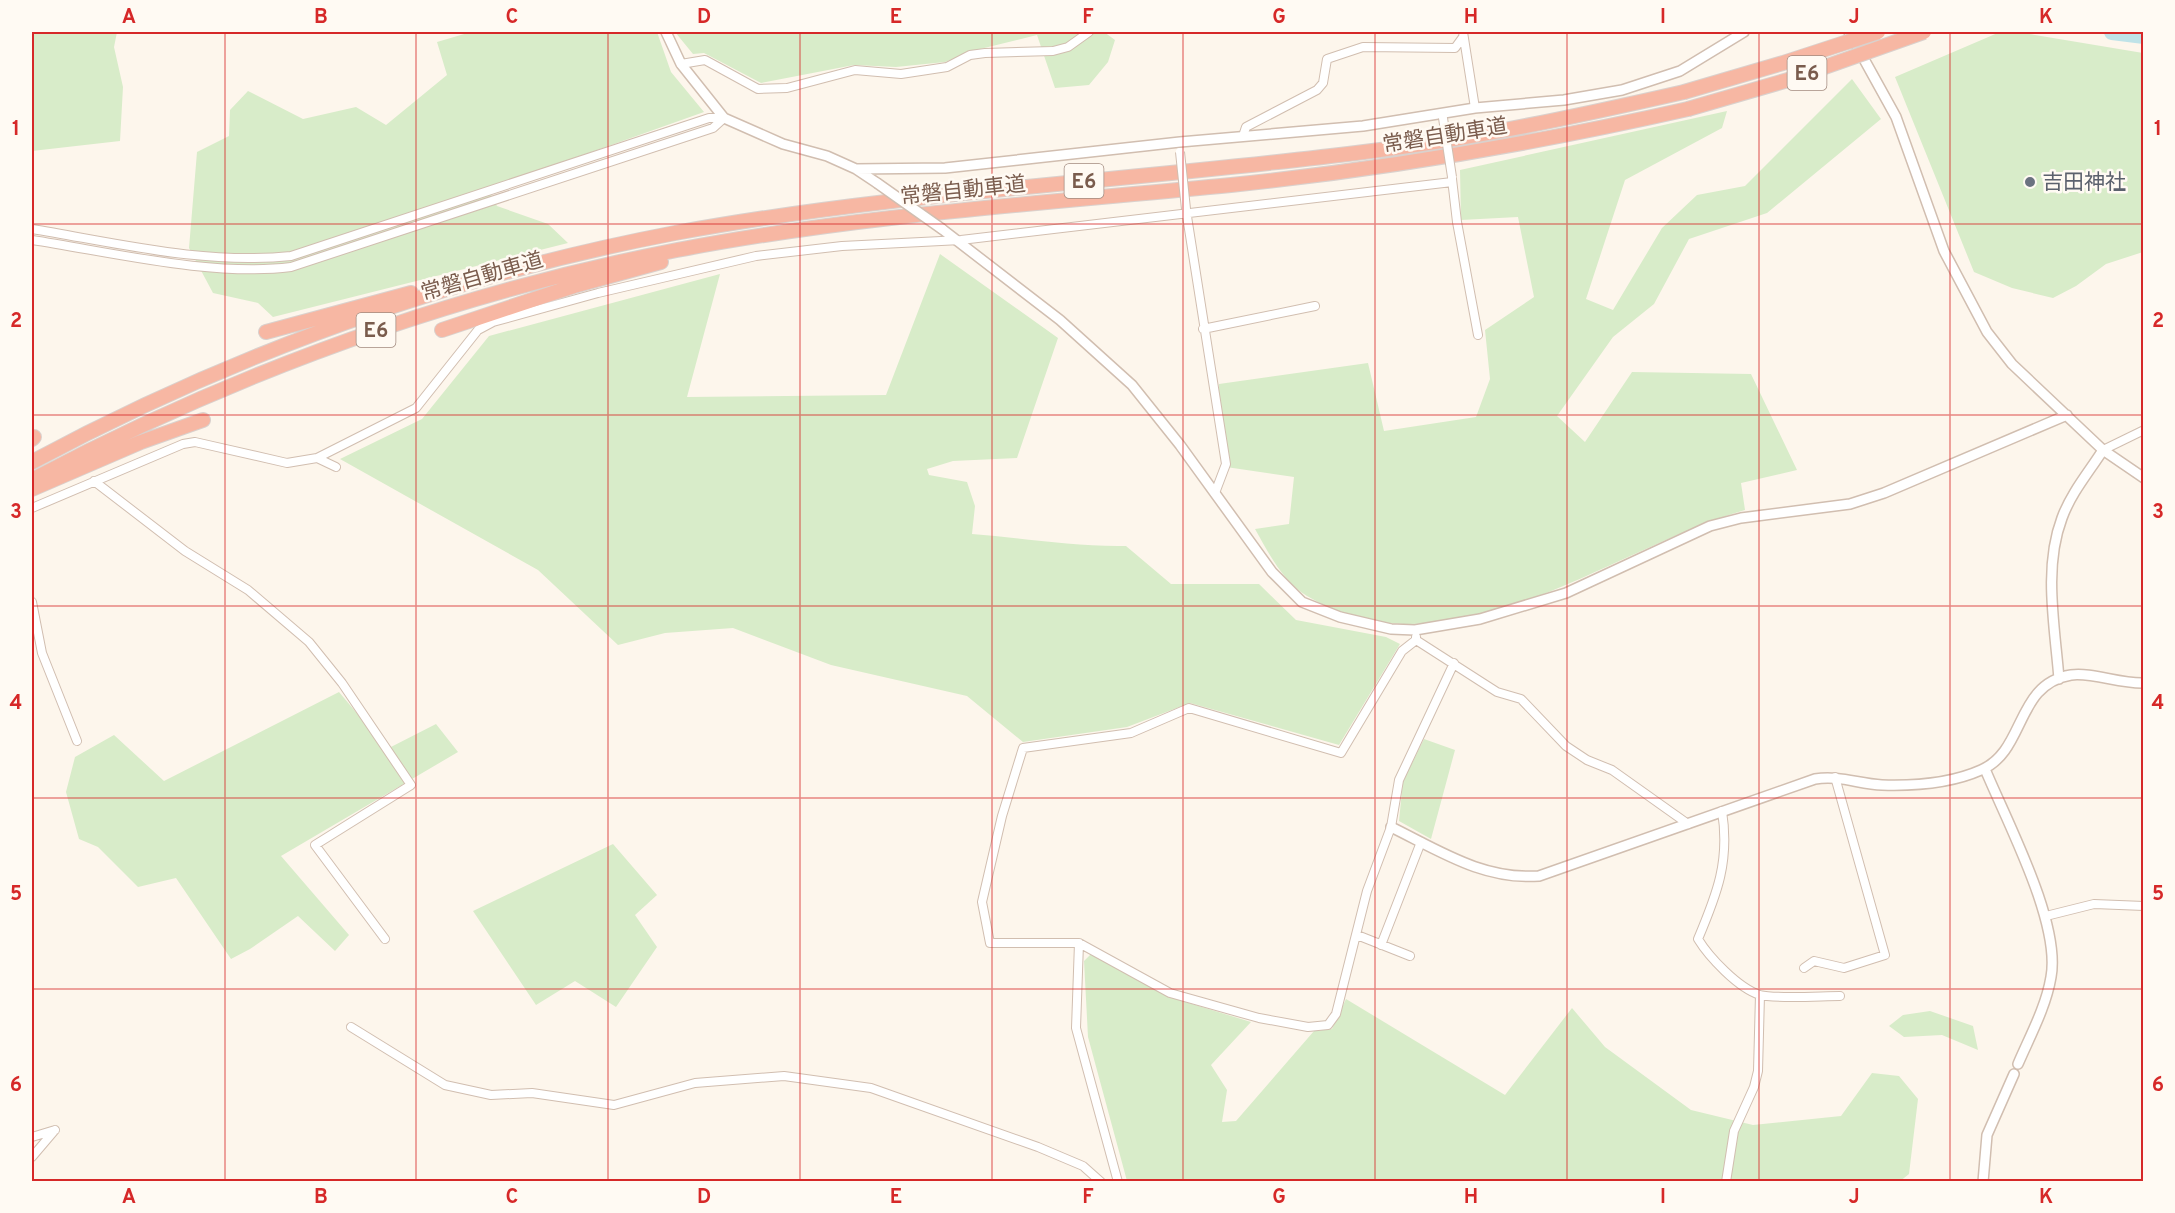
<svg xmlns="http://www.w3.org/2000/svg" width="2175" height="1213" viewBox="0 0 2175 1213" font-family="Overpass,'Noto Sans JP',sans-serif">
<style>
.green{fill:#d8ecc9}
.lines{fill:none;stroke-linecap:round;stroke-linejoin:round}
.river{stroke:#bfe3e8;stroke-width:16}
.minor-casing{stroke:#d1beb0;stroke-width:10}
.tertiary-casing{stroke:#d1beb0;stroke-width:12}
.motorway-casing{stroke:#dad1cd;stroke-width:16}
.minor{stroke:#fff;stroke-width:8}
.tertiary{stroke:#fff;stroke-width:9}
.motorway{stroke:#f7b7a3;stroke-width:14}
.minor-bridge-casing{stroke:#d1beb0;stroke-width:10;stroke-linecap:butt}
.tertiary-bridge-casing{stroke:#d1beb0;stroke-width:12;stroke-linecap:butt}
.motorway-bridge-casing{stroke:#dad1cd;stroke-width:16;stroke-linecap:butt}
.minor-bridge{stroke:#fff;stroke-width:8}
.tertiary-bridge{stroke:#fff;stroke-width:9}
.motorway-bridge{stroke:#f7b7a3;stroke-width:14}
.grid{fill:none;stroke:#d62828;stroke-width:1.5;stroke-opacity:0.55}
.worship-dot{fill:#6b7280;stroke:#fffaf3;stroke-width:2}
.labels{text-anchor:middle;stroke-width:5;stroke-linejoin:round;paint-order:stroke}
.shield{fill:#fffaf3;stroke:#a28b7f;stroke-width:1.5}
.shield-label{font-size:20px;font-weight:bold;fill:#7a5c4d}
.street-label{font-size:21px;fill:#7a5c4d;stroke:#fffaf3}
.worship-label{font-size:21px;fill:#5b616d;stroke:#fffaf3;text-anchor:start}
.neatline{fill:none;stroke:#d62828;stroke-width:2}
.grid-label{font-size:20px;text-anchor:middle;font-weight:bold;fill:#d62828}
</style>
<rect width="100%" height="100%" fill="#fdf6ec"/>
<path class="green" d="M32 32H117L114 47 123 87 120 141 32 151Z
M471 32H657L671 72 704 112 488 189 497 206 548 224 568 243 273 317 258 303 213 293 189 248 197 152 229 136 230 110 248 91 303 119 356 107 386 125 447 75 437 42Z
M675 32H1104L1115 40 1108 62 1089 85 1055 88 1037 35 972 51 945 62 896 67 854 65 761 83 704 53 693 54Z
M2000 32H2017L2143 53V252L2106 264 2076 286 2053 298 2012 288 1974 272 1895 77Z
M1852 79 1881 119 1767 213 1689 239 1654 304 1613 337 1557 416 1585 442 1632 372 1751 374 1797 470 1741 483 1745 510C1609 549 1451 681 1307 596 1283 582 1268 552 1255 529L1289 524 1294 477 1226 467 1218 418 1219 384 1368 363 1384 431 1476 417 1490 379 1485 330 1534 297 1518 217 1461 220 1460 170 1727 111 1722 128 1625 180 1586 299 1613 310 1662 228 1697 195 1745 186Z
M940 254 1058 338 1017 458 953 461 927 469 929 475 967 482 975 506 972 534C1024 538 1074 547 1126 546L1171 584H1259L1296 620 1386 637 1400 644 1339 745 1190 703 1127 727 1023 742 967 696 831 665 733 628 665 633 618 645 538 570 340 459 422 419 489 336 720 274 687 397 886 395Z
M339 692 387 749 436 724 458 752 281 856 349 935 335 951 298 916 250 949 231 959 176 878 138 887 98 847 79 839 66 792 75 757 114 735 164 781Z
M1424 739 1455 750 1431 839 1399 821 1403 781Z
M613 844 657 895 635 915 657 947 616 1007 575 981 536 1005 473 911Z
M1091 954 1169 997 1251 1022 1211 1065 1227 1090 1222 1122 1236 1121 1314 1031 1332 1029 1346 999 1505 1095 1572 1008 1605 1047 1691 1110 1753 1125 1841 1116 1872 1073 1899 1076 1918 1099 1909 1174 1899 1182 1127 1181 1088 1037 1084 961Z
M1930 1011 1973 1026 1978 1050 1942 1035 1904 1037 1889 1026 1903 1015Z"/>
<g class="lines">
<path class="river" d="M2112 32 2144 36"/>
<defs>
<path id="minor" d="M1463 32 1475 108
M681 64 705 60 758 89 787 88 855 70 901 74 947 67 970 55 985 53 1053 51 1068 47 1089 32
M1243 136 1246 127 1317 90 1323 83 1327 59 1363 47 1455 48 1463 37
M1452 179 1457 222 1478 335
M1186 210 1226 464 1215 493
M32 229C117 243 204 265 291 256L709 118H724
M32 240C111 252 212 277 291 267L713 128 724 118
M1203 329 1315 306
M2103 450 2144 430
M317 458 416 408 478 330 493 322 598 293 756 256 842 246 961 240 1452 182
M94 481 185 551 248 590 309 642 342 683 411 785 315 845 385 939
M32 508 183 444 195 442 287 463 317 458 336 467
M32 602 42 653 77 741
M1416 637V640L1497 692 1521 699 1566 746 1587 760 1612 770 1688 824
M1416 640 1402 651 1341 753 1189 708 1131 733 1023 748 1002 816 982 902 990 943H1079L1170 993 1259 1018 1308 1027 1328 1025 1336 1014 1367 891 1391 827 1399 780 1454 663
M1722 811C1730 861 1717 894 1698 939 1709 957 1738 988 1760 995 1774 999 1822 996 1840 996
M2046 916 2094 904 2144 906
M1357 935 1410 956
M1079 943 1076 1028 1118 1182
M1381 945 1421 842
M1804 968 1814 961 1844 968 1885 955 1835 777
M351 1027 445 1085 491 1095 532 1093 614 1105 695 1083 784 1076 871 1088 1038 1147 1083 1166 1101 1182
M32 1137 55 1130
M32 1157 55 1130
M1726 1182 1734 1131 1754 1087 1758 1071 1760 995"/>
<path id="tertiary" d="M666 32 681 64 724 118 783 144 827 156 856 169 877 183
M1849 32 1896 117 1944 251 1987 332 2012 364 2103 450 2144 478
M856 169 945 168 1180 142 1363 126 1475 108 1564 100 1622 90 1680 71 1744 32
M942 229 1060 320 1132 385 1180 445 1272 572 1302 602 1340 617 1391 629 1415 630 1480 619 1566 593 1710 526 1741 518 1850 504 1884 493 2067 415
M2059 679C2055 627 2043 568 2062 518 2071 493 2089 472 2103 450
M1985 769C2007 822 2061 923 2051 977 2046 1007 2030 1036 2018 1064
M1391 827C1440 851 1483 880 1539 876L1815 779C1839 775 1859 784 1882 785 1914 786 1952 783 1981 770 2026 751 2015 684 2071 675 2092 672 2120 684 2144 683
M1983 1182 1987 1135 2014 1074"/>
<path id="motorway" d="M442 330 574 286 661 262
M266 332 411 293
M32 439 34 437
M32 462C233 354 450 276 675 233 903 191 1135 181 1364 152 1472 139 1578 116 1684 92
M32 480C235 373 451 294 677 250 859 215 1046 203 1231 185 1386 169 1537 143 1688 109
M32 489 141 442 203 420"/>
</defs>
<use href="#minor" class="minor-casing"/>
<use href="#tertiary" class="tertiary-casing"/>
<use href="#motorway" class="motorway-casing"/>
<use href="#minor" class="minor"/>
<use href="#tertiary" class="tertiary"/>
<use href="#motorway" class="motorway"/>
<defs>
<path id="minor-bridge" d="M1443 118 1452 177
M1180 152 1186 209"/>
<path id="tertiary-bridge" d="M877 183 942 229"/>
<path id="motorway-bridge" d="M1684 92 1783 63 1878 32
M1688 109 1788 80 1924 32"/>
</defs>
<use href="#minor-bridge" class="minor-bridge-casing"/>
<use href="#tertiary-bridge" class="tertiary-bridge-casing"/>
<use href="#motorway-bridge" class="motorway-bridge-casing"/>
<use href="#minor-bridge" class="minor-bridge"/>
<use href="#tertiary-bridge" class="tertiary-bridge"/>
<use href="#motorway-bridge" class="motorway-bridge"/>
</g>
<path class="grid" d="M225 32V1182M416 32V1182M608 32V1182M800 32V1182M992 32V1182M1183 32V1182M1375 32V1182M1567 32V1182M1759 32V1182M1950 32V1182M32 224H2144M32 415H2144M32 606H2144M32 798H2144M32 989H2144"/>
<circle class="worship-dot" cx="2030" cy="182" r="6"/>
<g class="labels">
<g class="shield">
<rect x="1787.5" y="56" width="39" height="34" rx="4.5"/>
<rect x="1064.5" y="164" width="39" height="34" rx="4.5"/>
<rect x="356.5" y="313" width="39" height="34" rx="4.5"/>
</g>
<g class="shield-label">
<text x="1807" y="80">E6</text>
<text x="1084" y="188">E6</text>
<text x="376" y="337">E6</text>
</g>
<g class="street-label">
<text transform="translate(1445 135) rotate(-9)" y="7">常磐自動車道</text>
<text transform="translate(963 190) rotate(-6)" y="7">常磐自動車道</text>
<text transform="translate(482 276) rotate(-16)" y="7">常磐自動車道</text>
</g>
<g class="worship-label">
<text x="2042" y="189">吉田神社</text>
</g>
</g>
<rect width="2175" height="1213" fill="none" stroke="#fffaf3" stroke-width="66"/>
<rect x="33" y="33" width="2109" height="1147" class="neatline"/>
<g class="grid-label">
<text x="129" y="23">A</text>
<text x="321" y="23">B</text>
<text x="512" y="23">C</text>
<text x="704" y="23">D</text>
<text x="896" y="23">E</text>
<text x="1088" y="23">F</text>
<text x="1279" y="23">G</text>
<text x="1471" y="23">H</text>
<text x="1663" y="23">I</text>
<text x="1854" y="23">J</text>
<text x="2046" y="23">K</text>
<text x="16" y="135">1</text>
<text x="2158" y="135">1</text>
<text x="16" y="327">2</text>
<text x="2158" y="327">2</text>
<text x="16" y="518">3</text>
<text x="2158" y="518">3</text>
<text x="16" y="709">4</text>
<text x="2158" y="709">4</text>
<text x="16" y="900">5</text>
<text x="2158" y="900">5</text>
<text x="16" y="1091">6</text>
<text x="2158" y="1091">6</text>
<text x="129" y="1203">A</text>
<text x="321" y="1203">B</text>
<text x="512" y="1203">C</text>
<text x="704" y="1203">D</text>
<text x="896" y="1203">E</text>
<text x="1088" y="1203">F</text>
<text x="1279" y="1203">G</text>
<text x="1471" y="1203">H</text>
<text x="1663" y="1203">I</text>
<text x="1854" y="1203">J</text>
<text x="2046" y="1203">K</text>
</g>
</svg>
